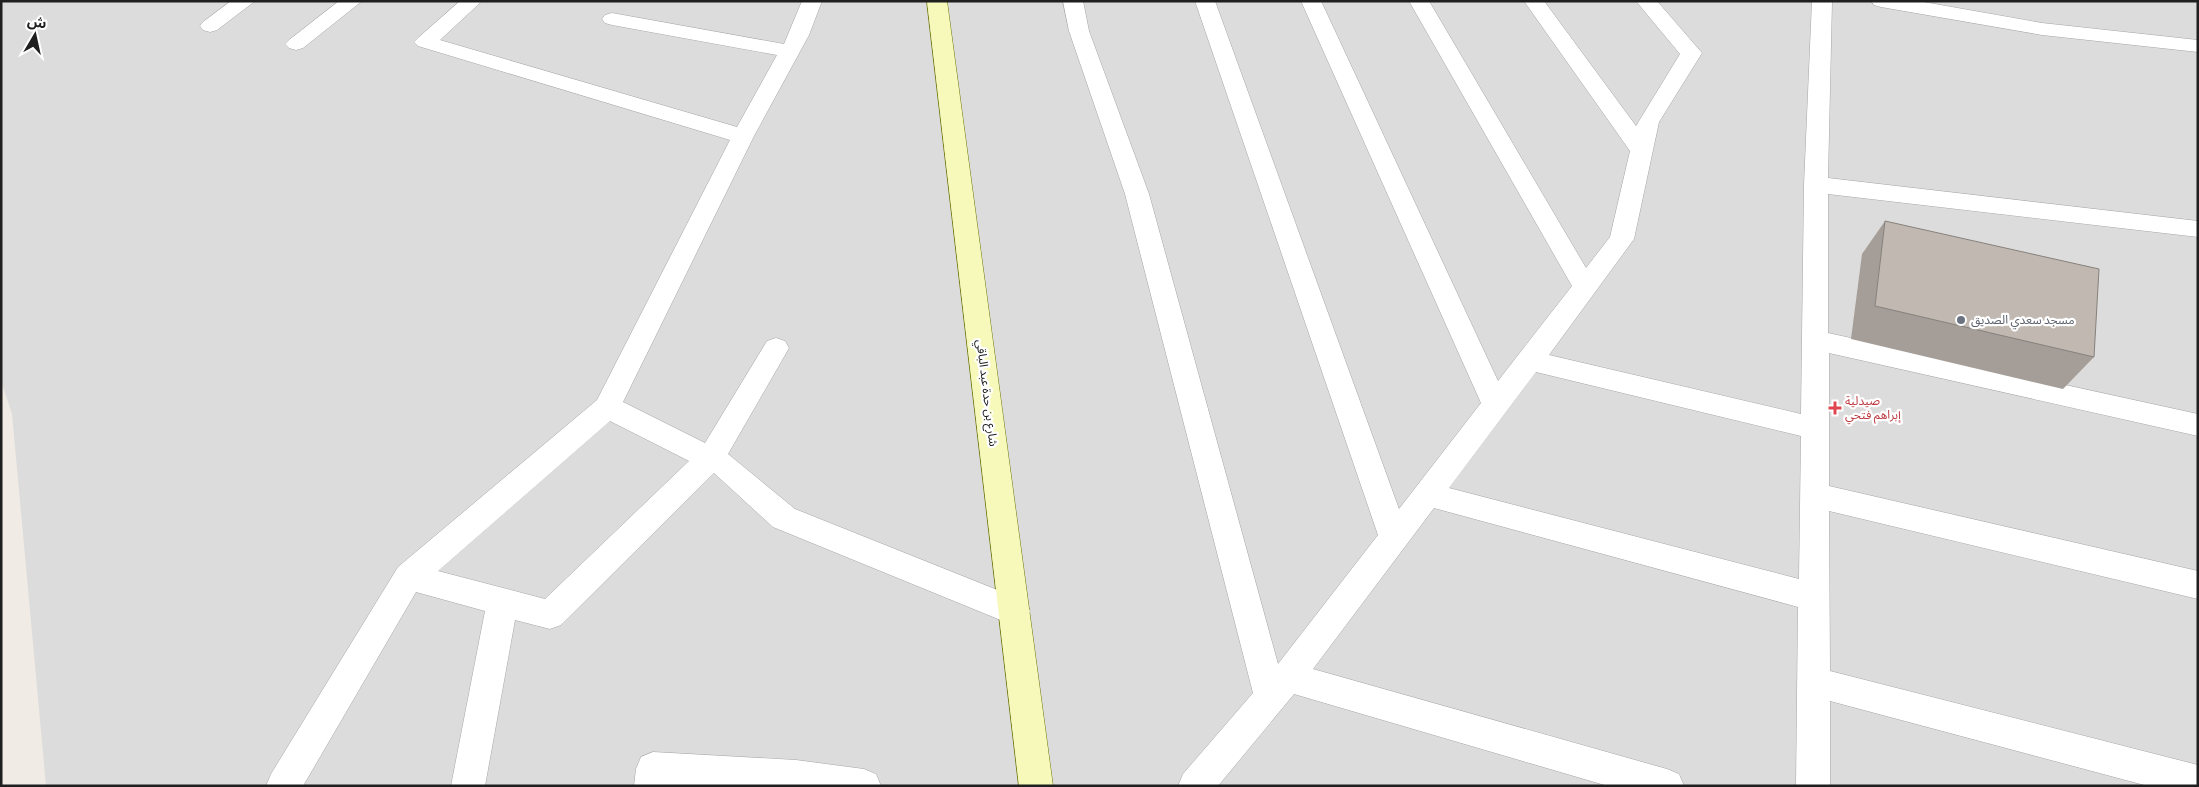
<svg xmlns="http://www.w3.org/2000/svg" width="2199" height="787" viewBox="0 0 2199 787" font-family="'Source Sans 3','Noto Sans Arabic',sans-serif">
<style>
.residential{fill:#dddcdc}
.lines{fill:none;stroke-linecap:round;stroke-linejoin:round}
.street-casing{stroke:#a6a6a6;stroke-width:1}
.secondary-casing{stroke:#6b7606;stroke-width:1}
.street{fill:#fff;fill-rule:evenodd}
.secondary{fill:#f6f9ba;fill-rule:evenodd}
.wall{fill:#a59e98}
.building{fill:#c0b8b1;stroke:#86817c}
.worship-dot{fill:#6b7280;stroke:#fff;stroke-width:2}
.health-dot{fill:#e0444e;stroke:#fff;stroke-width:2}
.labels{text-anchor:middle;stroke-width:4.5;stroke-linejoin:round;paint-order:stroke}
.worship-label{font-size:12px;fill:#5b616d;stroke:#fff;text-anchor:start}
.street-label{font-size:12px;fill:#1f1f1f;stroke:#fff}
.health-label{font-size:12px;fill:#be3a42;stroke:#fff;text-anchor:start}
</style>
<rect width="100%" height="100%" fill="#f0ece5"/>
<path class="residential" d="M1 1H2198V786H46L12 414 1 381Z"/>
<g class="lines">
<defs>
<path id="street" d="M231 1H255L217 30 210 32 203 30 200 26 203 22Z
M339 1H362L303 48 296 50 289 48 285 44 289 40Z
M460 1H482L440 40 737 127 777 55 612 25 605 23 602 19 605 15 612 13 784 44 802 1H822L809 35 754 136 623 402 705 443 767 341 776 338 785 341 789 348 728 454 795 509 1025 601 1030 611 1025 621 1014 625 1003 621 773 527 714 473 561 625 550 629 515 620 485 786H451L485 611 416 592 303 786H266L271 774 398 567 597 400 730 140 418 46 414 42 418 38ZM610 421 689 461 545 599 438 571Z
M1063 1H1083L1089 31 1149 194 1278 664 1378 535 1195 1H1215L1399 509 1481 403 1301 1H1321L1498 381 1572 286 1409 1H1429L1586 268 1610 237 1630 151 1524 1H1544L1636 126 1680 54 1636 1H1657L1702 53 1659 122 1634 239 1549 355 1801 414 1804 185 1812 1H1832L1828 178 2198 221V237L1828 194V333L2198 414V436L1829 353V486L2198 571V599L1829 511 1830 671 2198 765V786H2148L1830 701V786H1796L1798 607 1434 508 1313 669 1667 769 1679 774 1684 786H1608L1294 694 1218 786H1178L1183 774 1253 693 1125 194 1069 31ZM1536 372 1801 436 1799 579 1449 488Z
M1871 1H1918L2042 23 2198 40V52L2042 35 1881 7 1874 5Z
M653 752 796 760 864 769 876 774 881 786H634L636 769 641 757Z"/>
<path id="secondary" d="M927 1H947L1053 786H1019Z"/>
</defs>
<use href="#street" class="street-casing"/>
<use href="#secondary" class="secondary-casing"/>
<use href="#street" class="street"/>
<use href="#secondary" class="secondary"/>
</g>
<path class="wall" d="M1885 221 2094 357 2063 389 1851 339 1862 254Z"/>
<path class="building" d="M1885 221 2099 269 2094 357 1875 306Z"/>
<circle class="worship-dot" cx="1961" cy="320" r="5"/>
<path class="health-dot" d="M1832.5 400.5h5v5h5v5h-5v5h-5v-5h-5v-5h5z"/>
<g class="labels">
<g class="worship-label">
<text x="1971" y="324">مسجد سعدي الصديق</text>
</g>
<g class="street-label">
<text transform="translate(987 393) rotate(83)" y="4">شارع بن حدة عبد الباقي</text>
</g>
<g class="health-label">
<text x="1845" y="405">صيدلية<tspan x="1845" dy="14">إبراهم فتحي</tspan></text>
</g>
</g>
<rect width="2199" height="787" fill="none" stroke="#1f1f1f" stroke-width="5"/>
<g transform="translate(35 35) rotate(9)" stroke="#ffffff" stroke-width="4" paint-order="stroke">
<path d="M0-4L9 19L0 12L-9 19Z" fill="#1f1f1f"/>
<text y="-8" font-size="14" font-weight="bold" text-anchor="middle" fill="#1f1f1f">ش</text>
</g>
</svg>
